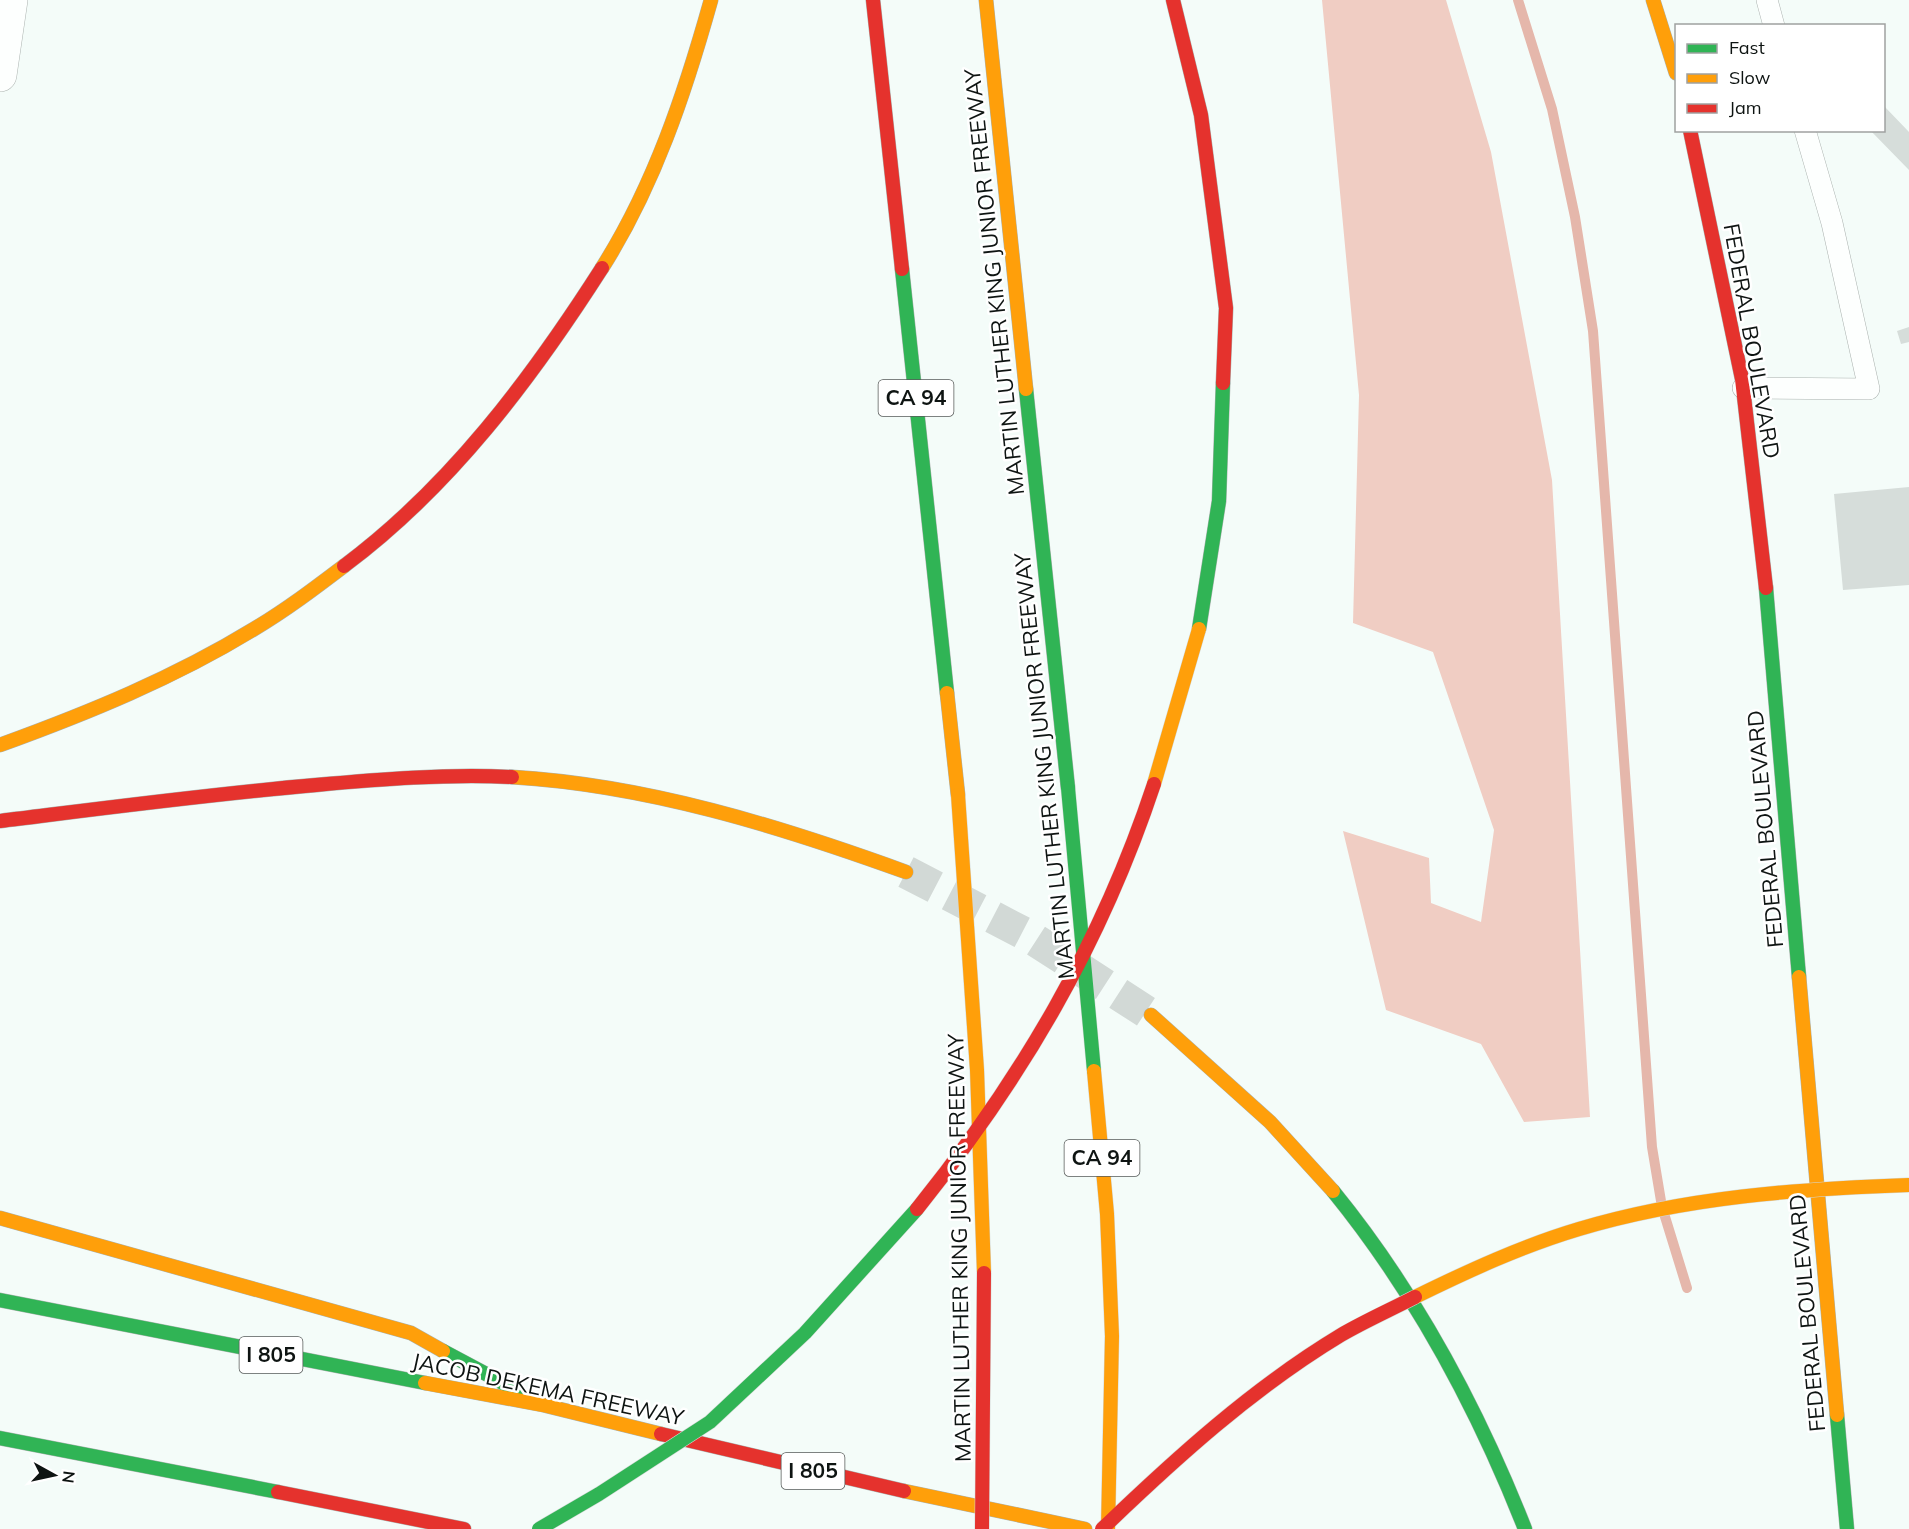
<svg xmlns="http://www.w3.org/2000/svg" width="1909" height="1529" viewBox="0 0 1909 1529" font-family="Mulish,sans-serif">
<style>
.forest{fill:#f0cdc3}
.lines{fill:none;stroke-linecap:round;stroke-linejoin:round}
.stream{stroke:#e5b7ab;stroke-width:10}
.building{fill:#d6ddda}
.highway-tunnel{stroke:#d2d9d6;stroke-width:33;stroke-dasharray:33 16;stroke-linecap:butt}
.lane-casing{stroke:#abb2af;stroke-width:22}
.street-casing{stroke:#abb2af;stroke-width:34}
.fast-casing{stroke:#abb2af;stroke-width:15}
.slow-casing{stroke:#abb2af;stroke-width:15}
.jam-casing{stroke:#abb2af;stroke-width:15}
.lane{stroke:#fdfffe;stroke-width:21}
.street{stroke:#fdfffe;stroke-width:33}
.fast{stroke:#30b455;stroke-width:14}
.slow{stroke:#ff9f0a;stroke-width:14}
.jam{stroke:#e5322d;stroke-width:14}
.fast-bridge-casing{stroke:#d4d9d7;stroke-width:15;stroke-linecap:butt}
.slow-bridge-casing{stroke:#d4d9d7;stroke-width:15;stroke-linecap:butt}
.jam-bridge-casing{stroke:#d4d9d7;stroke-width:15;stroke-linecap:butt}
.fast-bridge{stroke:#30b455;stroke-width:14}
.slow-bridge{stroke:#ff9f0a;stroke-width:14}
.jam-bridge{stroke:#e5322d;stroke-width:14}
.labels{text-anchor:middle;stroke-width:5;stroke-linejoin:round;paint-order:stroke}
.shield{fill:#fff;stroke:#565a59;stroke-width:1.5}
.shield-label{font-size:21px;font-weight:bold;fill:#0e1412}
.street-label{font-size:22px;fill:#0e1412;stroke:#fff}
</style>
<rect width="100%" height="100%" fill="#f4fcf9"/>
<path class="forest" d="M1322 0H1446L1491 152 1552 480 1590 1117 1524 1122 1481 1044 1386 1010 1343 831 1429 858 1431 903 1481 922 1494 830 1433 652 1353 623 1359 395Z"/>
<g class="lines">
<path class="stream" d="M1518 0 1552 109 1575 217 1593 331 1652 1147 1662 1207 1687 1288"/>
</g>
<path class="building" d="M1884 106 1909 132V170L1870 130H1884Z
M1909 327V342L1901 344 1897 331Z
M1909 487V585L1843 590 1834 494Z"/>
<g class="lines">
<path class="highway-tunnel" d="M906 872 1029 936 1151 1015"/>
<defs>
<path id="lane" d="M1767 0 1774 26
M1743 388 1869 389 1832 223 1805 130"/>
<path id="street" d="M0 75 11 0"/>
<path id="fast" d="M902 269 947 693
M1026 389 1068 788
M1766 588 1799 977
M1199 629 1219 501 1223 383
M1333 1191C1416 1293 1477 1407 1525 1529
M0 1300 425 1383
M443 1351 518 1391
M1837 1415 1847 1529
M0 1438 278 1492"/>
<path id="slow" d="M986 0 1026 389
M1653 0 1676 73
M602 268C654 186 685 93 711 0
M947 693 958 795
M0 745C88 713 174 678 254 629 286 610 315 588 344 566
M512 777C647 785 779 826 906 872
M1799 977 1837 1415
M1151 1015 1270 1122 1333 1191
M0 1218 411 1333 443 1351
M425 1383 543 1405 661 1434
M904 1491 1085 1529"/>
<path id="jam" d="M873 0 902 269
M1173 0 1201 115 1226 308 1223 383
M1690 130 1742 379 1766 588
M344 566C450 487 531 379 602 268
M0 821C105 808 211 794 316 785 381 779 446 774 512 777
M661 1434 904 1491
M278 1492 464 1529"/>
</defs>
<use href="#lane" class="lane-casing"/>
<use href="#street" class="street-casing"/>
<use href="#fast" class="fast-casing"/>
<use href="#slow" class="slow-casing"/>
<use href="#jam" class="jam-casing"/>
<use href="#lane" class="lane"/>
<use href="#street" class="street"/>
<use href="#fast" class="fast"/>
<use href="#slow" class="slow"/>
<use href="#jam" class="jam"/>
<defs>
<path id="fast-bridge" d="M1068 788 1094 1071
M539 1529 599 1494 710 1422 805 1333 917 1209"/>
<path id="slow-bridge" d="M1154 784 1199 629
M958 795 977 1070 984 1273
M1094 1071 1107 1214 1112 1336 1108 1529
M1415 1297C1468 1271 1522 1246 1579 1229 1686 1197 1798 1189 1909 1185"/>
<path id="jam-bridge" d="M917 1209C1022 1078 1101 944 1154 784
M982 1529 984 1273
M1102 1529C1176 1458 1253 1388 1341 1335 1365 1321 1390 1310 1415 1297"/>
</defs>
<use href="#fast-bridge" class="fast-bridge-casing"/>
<use href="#slow-bridge" class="slow-bridge-casing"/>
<use href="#jam-bridge" class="jam-bridge-casing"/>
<use href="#fast-bridge" class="fast-bridge"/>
<use href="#slow-bridge" class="slow-bridge"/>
<use href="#jam-bridge" class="jam-bridge"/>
</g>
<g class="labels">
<g class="shield">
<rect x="878.5" y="380" width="75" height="36" rx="4.5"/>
<rect x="1064.5" y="1140" width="75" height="36" rx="4.5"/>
<rect x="239.5" y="1337" width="63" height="36" rx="4.5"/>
<rect x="781.5" y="1453" width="63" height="36" rx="4.5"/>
</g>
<g class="shield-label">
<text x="916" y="405">CA 94</text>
<text x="1102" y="1165">CA 94</text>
<text x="271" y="1362">I 805</text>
<text x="813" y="1478">I 805</text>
</g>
<g class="street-label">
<text transform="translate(994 282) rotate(-96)" y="8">MARTIN LUTHER KING JUNIOR FREEWAY</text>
<text transform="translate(1752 341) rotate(80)" y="8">FEDERAL BOULEVARD</text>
<text transform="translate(1044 766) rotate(-96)" y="8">MARTIN LUTHER KING JUNIOR FREEWAY</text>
<text transform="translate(1765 829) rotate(-95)" y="8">FEDERAL BOULEVARD</text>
<text transform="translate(959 1248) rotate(-91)" y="8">MARTIN LUTHER KING JUNIOR FREEWAY</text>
<text transform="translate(1807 1313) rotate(-95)" y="8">FEDERAL BOULEVARD</text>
<text transform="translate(548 1389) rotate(12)" y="8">JACOB DEKEMA FREEWAY</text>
</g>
</g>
<rect x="1675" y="24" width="210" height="108" fill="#ffffff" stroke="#9fa1a0" stroke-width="1.5"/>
<rect x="1687" y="44" width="30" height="9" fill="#30b455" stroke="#9fa1a0" stroke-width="1.5"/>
<text x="1729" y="54" font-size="18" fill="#0e1412">Fast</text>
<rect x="1687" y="74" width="30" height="9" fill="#ff9f0a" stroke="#9fa1a0" stroke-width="1.5"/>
<text x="1729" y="84" font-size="18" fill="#0e1412">Slow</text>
<rect x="1687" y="104" width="30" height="9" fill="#e5322d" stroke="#9fa1a0" stroke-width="1.5"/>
<text x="1729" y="114" font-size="18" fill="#0e1412">Jam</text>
<g transform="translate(54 1475) rotate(98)" stroke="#ffffff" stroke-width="4.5" paint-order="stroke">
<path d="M0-4.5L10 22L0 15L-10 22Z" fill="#0e1412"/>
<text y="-9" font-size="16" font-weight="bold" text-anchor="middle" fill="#0e1412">N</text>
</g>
</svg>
